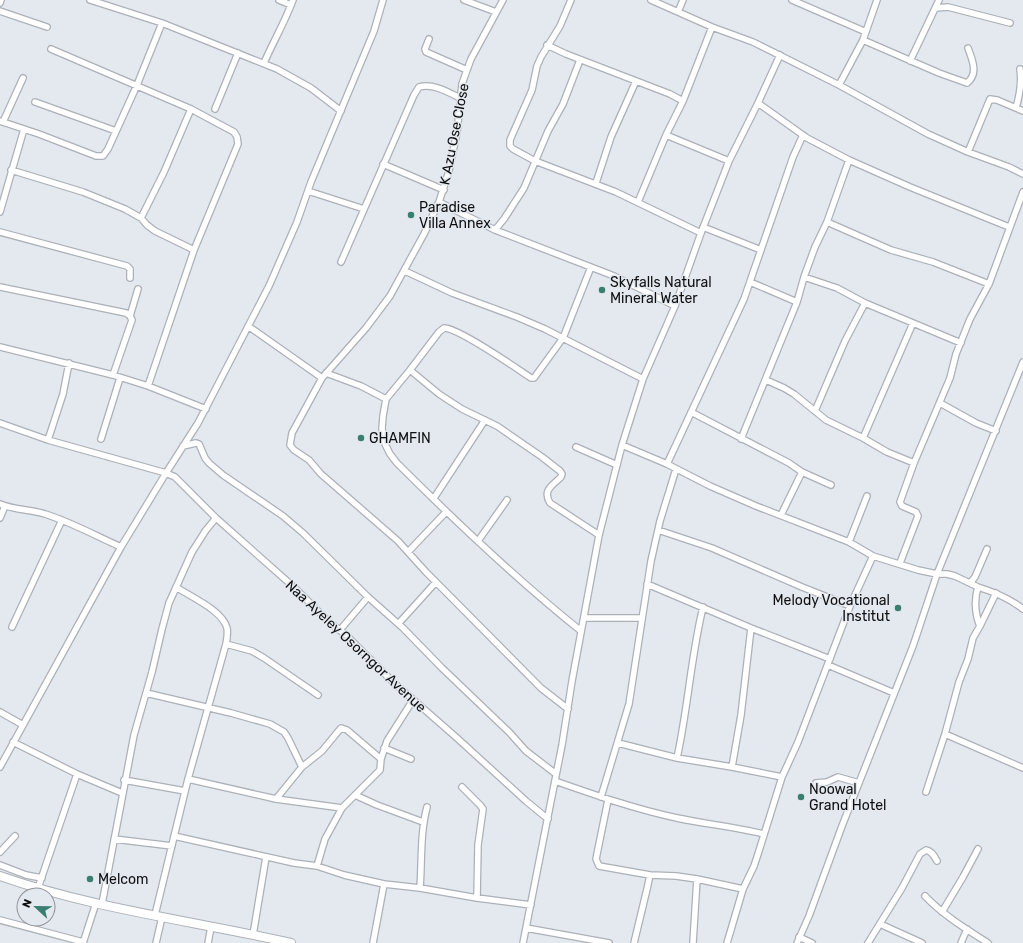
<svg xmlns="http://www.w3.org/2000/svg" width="1023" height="943" viewBox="0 0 1023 943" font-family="Rubik,sans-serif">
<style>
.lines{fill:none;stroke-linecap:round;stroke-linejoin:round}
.street-casing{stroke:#acb0b7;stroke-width:8}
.secondary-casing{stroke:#acb0b7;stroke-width:10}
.street{stroke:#fff;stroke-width:5.5}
.secondary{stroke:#fff;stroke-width:8}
.poi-dot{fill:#3a7e71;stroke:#e4e8ef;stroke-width:1.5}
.labels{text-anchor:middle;stroke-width:3;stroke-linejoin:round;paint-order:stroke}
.street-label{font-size:14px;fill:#0e0f11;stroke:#e4e8ef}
.poi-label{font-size:14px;fill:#0e0f11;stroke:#e4e8ef;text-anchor:start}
</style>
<rect width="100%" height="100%" fill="#e4e8ef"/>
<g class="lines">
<defs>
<path id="street" d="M90 0 162 23 277 69 311 88 341 111
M279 0 291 5
M464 0 496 12
M503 0 471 59 467 70 462 84 457 132 449 171 439 202 424 234 390 296 366 328 322 378 292 433 290 445 294 450 309 460 321 474 398 541 426 572 541 688 568 709
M571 0 560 26 541 57 537 66 532 90 510 140V146L513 149 535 161 616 192 701 233
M651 0 712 27 753 42 839 85 928 134 968 152 1009 167 1023 174
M792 0 866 32
M0 3 1 0
M936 8 948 7 1010 23
M0 11 47 27
M678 12 683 0
M429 39 425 49 426 52 467 70
M863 40 939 73 967 83C979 74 972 59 968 48
M547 45 566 54 670 94 683 101
M51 49 191 109 234 132 237 137 238 144 194 250 148 386
M910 61 939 0
M264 63C273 42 285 22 293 0
M839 85 863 40 877 0
M35 102 116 131
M758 103 807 138 849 160 910 187 1009 227
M1016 108C1020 94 1022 82 1020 69
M215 109 238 53
M0 121 39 134 96 156H103L108 149 137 85 162 23
M3 122 23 78
M666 135 729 161
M968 152 990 99 997 100 1023 111
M383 164 444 190
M11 170 83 192 125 209 141 218 147 225 155 231 194 250
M596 183 611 137 636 81
M308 191 364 209
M439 202 495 230 614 276 675 306
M638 202 666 135 683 101 712 27
M0 212 24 129
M141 218 164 172 191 109
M827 222 891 250 933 262 989 284
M703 227 761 250
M495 230 504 219 524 188 548 131 563 104 580 60
M0 232 127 266 130 269V278
M341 262 414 95 419 87C433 83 448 92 460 98
M405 271 452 293 517 317 545 329 643 379
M804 277 837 288 865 303 961 343
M750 282 797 302
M0 287 126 313 130 316 132 320 113 375
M130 316 138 289
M248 326 322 378
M0 347 113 375 148 386 206 409
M410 370 439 394 462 409 497 426 542 457 560 471 562 474 561 477C553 485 542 490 550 503L599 535
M326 373 361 386 386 399
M766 380 784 388 794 394 826 420 863 438 887 452 914 463
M940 403 976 423 996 431
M815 411 845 341 865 303
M691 412 789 463 802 472 831 485
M0 423 48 440 166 473 175 477 216 518 296 589 329 622 346 635 393 682 457 738 526 801 548 819
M863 438 913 323
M101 439 120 378
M741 439 797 302 804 277 815 247 827 222 849 160
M48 440 63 394 69 363
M622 445 667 464 710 486 756 506 849 542 873 556 918 570 937 574H947L955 576 978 587C974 599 975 615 980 626L973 638 968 659 959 682 945 734 926 792
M183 446 196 443 199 444 205 458 209 463 223 475 283 516 303 533 368 597 403 628 442 668 509 732 526 751 556 774
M576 447 617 465
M667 464 744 299 793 157 803 135
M434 498 485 420
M0 504C13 510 30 509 45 514 71 522 96 536 121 547
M781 515 802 472
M0 518 5 506
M658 530 712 548 802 587 850 606
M478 541 507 500
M849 542 867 496
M408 552 446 512
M900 563 918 516 916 512 902 506 900 502 914 463 950 378 956 354 970 319 989 284 1023 192
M970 583 975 577 987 549
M647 584 751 628 830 659
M978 587C994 592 1009 598 1023 609
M584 618H642
M399 623 436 582
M980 626 996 593
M12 627 62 520
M340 630 368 597
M581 631C516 579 456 522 397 463L390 454 385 444 382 429 383 416 386 399 410 370 439 332 444 328C459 328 516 368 531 378H534L563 338 591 267
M226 644 252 651 264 658 318 695
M828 665 894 693
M146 693 231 713 270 724 284 732 288 738 302 767
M0 712 23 725
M945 734 1023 768
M13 742 77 774 122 793
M618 743 677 758 732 767 782 777
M384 748 411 759
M677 758C688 708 691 656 703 607
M0 767 121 547 166 473 198 423 269 286 297 222 311 182 374 31 383 0
M732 767 741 715 751 628
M188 779 276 799 342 808
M124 780 185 791
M555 781C595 795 635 809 677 818 706 824 735 827 764 834
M816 783 827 782 838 777 859 783
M462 787 480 805 483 809 478 845 477 898
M355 795 377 805 423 822
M601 797 629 704 651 561 660 521 676 469
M276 799 302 767 322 751 341 728 347 730 381 759
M608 800 596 859 599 866 650 875 676 876 697 879 743 889
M174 836 294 863 317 866 344 875 384 884 420 888 477 898 531 905
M114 839 172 846
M0 852 15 836
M0 865 26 875 42 878
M317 866 325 839 342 808 380 770 381 759 387 741 413 700
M38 888 77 774
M420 888C422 861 420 834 427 807
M925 896C943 915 966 929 988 943
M102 904 134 735 152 672 162 629 169 603 192 552 206 530 216 518
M942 912 963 877 978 849
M155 915 188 779 226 644C227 639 228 633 227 628 222 610 191 597 176 587
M0 920 83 942
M880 924 922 943
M526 928 609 943
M253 935 266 857
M799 937 812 943
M83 943 96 903
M156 943 162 917
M208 943 211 927
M373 943 384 884
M523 943 562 745 572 681 599 535 622 445 643 379 675 306 701 233 729 161 758 103 780 55
M634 943 647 889 650 875
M693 943 697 879
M727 943 743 889 754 866 758 854 782 777 798 742 850 606 873 556
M797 943 809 916 842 826 913 646 937 574 1023 362
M868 943 902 888 920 854 926 850C932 851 934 856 937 861
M961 943 967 929"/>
<path id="secondary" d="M0 876C94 909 194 921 291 943"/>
</defs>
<use href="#street" class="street-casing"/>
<use href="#secondary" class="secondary-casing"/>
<use href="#street" class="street"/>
<use href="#secondary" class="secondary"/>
</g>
<g class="poi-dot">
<circle cx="411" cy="215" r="4"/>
<circle cx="602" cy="290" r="4"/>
<circle cx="361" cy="438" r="4"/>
<circle cx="898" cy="608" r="4"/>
<circle cx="801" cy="797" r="4"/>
<circle cx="90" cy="879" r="4"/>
</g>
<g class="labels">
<g class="street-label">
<text transform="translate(454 134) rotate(-79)" y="5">K Azu Ose Close</text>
<text transform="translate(356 646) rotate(43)" y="5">Naa Ayeley Osorngor Avenue</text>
</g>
<g class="poi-label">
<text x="419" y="212">Paradise<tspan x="419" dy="16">Villa Annex</tspan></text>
<text x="610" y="287">Skyfalls Natural<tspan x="610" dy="16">Mineral Water</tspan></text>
<text x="369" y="443">GHAMFIN</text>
<text x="890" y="605" text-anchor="end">Melody Vocational<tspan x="890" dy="16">Institut</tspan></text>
<text x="809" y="794">Noowal<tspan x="809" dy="16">Grand Hotel</tspan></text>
<text x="98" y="884">Melcom</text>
</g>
</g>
<g transform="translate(36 907) rotate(292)"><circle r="19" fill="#e4e8ef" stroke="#8e9196"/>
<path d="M0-3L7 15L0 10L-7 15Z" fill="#3a7e71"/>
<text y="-6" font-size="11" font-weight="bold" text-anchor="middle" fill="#0e0f11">N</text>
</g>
</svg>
